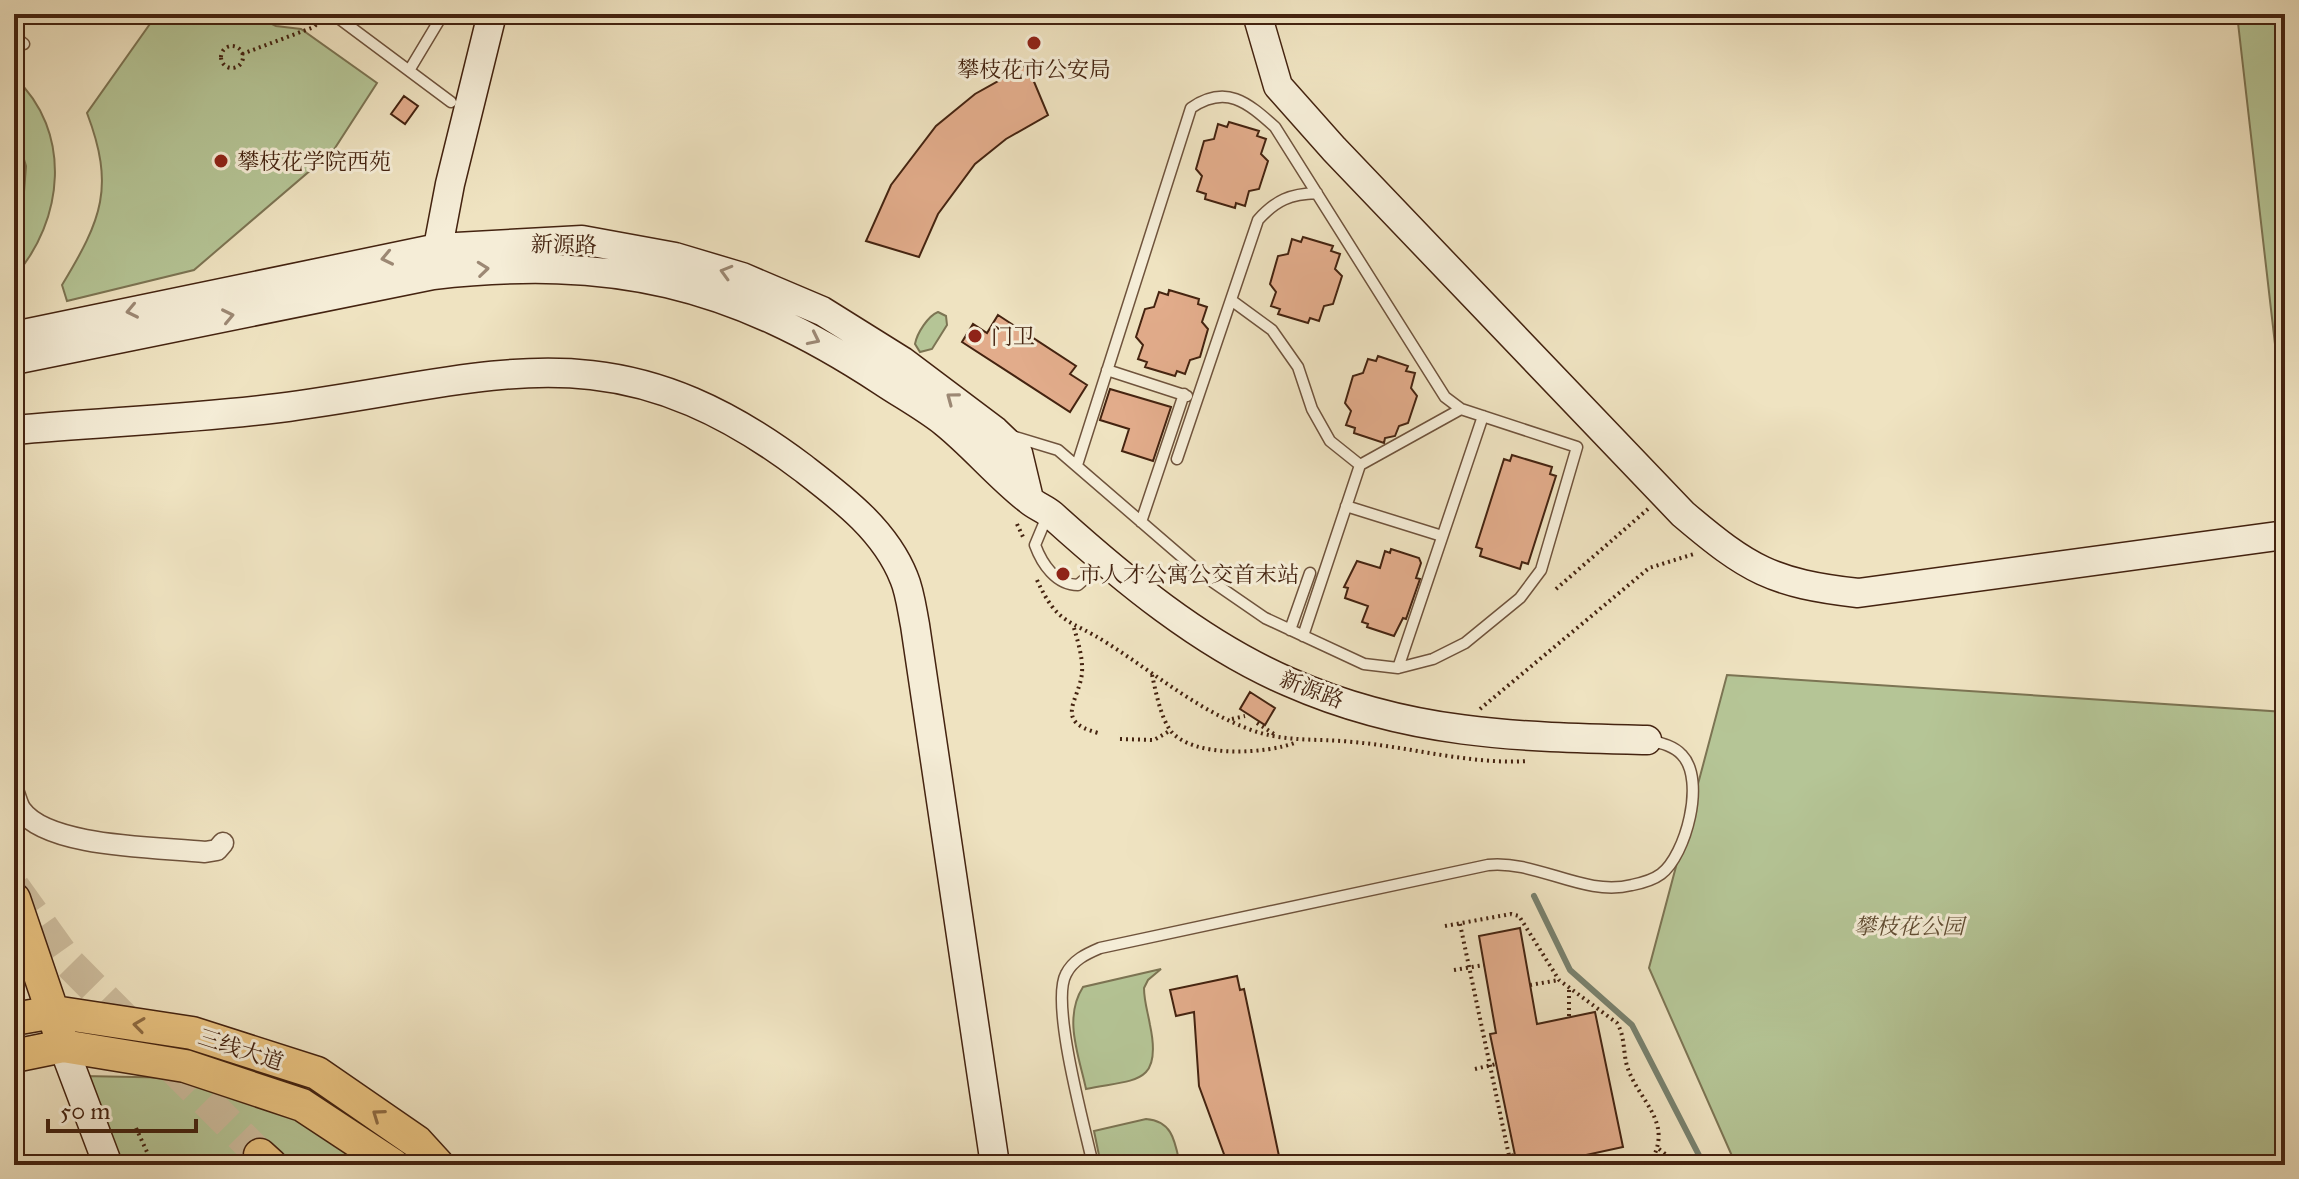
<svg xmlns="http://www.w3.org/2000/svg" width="2299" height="1179" viewBox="0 0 2299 1179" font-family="'IM FELL Great Primer','Noto Serif SC',serif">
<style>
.green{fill:#b5c596;stroke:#7c7453;stroke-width:2}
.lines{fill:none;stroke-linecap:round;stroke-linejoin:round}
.stream{stroke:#78816e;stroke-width:6}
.building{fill:#e2ac8b;stroke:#442310;stroke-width:2}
.primary-tunnel{stroke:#cdbd9e;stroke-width:32;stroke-dasharray:32 16;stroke-linecap:butt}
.lane-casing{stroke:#6f533c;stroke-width:13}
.street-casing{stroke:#6f533c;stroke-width:23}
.secondary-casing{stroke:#442310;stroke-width:31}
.primary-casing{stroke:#442310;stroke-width:35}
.path{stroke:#442310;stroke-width:4;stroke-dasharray:2 4;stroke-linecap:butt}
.lane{stroke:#f5edd7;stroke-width:10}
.street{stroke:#f5edd7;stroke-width:20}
.secondary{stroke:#f5edd7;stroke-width:28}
.primary{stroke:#e8c280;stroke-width:32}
.oneway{stroke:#9c8874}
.oneway2{stroke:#8e6b42}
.poi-dot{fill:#8f2418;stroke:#f5edd7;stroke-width:3}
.labels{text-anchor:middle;stroke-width:6;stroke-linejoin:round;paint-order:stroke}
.poi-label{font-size:22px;fill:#442310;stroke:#f5edd7;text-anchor:start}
.street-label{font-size:22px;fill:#442310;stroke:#f5edd7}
.park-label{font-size:22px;font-style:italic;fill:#604c32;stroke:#f5edd7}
</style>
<rect width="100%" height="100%" fill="#efe3c1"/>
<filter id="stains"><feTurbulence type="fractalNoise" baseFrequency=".0025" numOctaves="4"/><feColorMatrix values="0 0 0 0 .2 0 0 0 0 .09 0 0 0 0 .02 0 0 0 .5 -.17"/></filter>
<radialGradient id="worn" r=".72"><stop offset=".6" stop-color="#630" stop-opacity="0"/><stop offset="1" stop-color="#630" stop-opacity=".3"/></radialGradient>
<path class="green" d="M157 14H251L276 26 301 29 377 83 333 151 194 270 67 301 62 285C102 219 115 187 87 113Z
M2237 14H2285V431Z
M14 77C73 131 64 221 14 277V225L23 205 26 166 14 126Z
M938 312 946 316 947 325 932 349 920 352 915 344C917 333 928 316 938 312Z
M1727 675 2285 712V1165H1736L1649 968Z
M1161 969 1148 980 1144 988C1144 1001 1148 1013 1150 1025 1163 1086 1134 1079 1086 1089 1079 1056 1063 1018 1083 987Z
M83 1076 185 1078 297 1115 368 1165H122Z
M1146 1119C1173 1121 1175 1142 1180 1165H1101L1094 1131Z"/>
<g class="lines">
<path class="stream" d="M1534 896 1570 970 1632 1025 1704 1165"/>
</g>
<path class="building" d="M1027 65 1048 115 1006 139 975 164 938 214 919 257 866 241 891 185 936 126 975 94Z
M404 96 418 106 405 124 391 114Z
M1229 122 1259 131 1257 136 1266 139 1261 154 1268 161 1259 189 1249 191 1245 206 1236 203 1235 208 1205 199 1206 194 1197 191 1202 176 1196 169 1204 141 1214 139 1218 124 1227 127Z
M1303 237 1333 246 1331 251 1340 254 1335 269 1342 276 1333 304 1324 306 1319 321 1310 318 1308 323 1278 314 1280 309 1271 306 1276 292 1270 284 1278 256 1288 254 1292 239 1301 242Z
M1169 290 1199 299 1198 304 1207 307 1202 322 1208 329 1200 357 1190 360 1185 374 1177 371 1175 376 1145 367 1147 362 1138 359 1143 345 1136 337 1145 309 1154 307 1159 292 1168 295Z
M998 315 1076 366 1070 374 1087 385 1070 412 962 342 973 324 987 333Z
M1378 356 1408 366 1406 371 1415 373 1411 388 1417 396 1408 423 1399 426 1395 436 1385 438 1384 443 1354 433 1355 428 1346 425 1351 411 1345 403 1353 376 1363 373 1368 359 1376 361Z
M1110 389 1171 407 1153 461 1122 451 1129 429 1100 420Z
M1512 455 1552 467 1550 474 1556 476 1528 564 1522 562 1520 569 1480 556 1482 549 1476 547 1504 459 1510 461Z
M1391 549 1419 558 1421 563 1416 578 1420 579 1406 619 1403 618 1394 636 1367 627 1368 624 1362 622 1368 606 1345 598 1348 588 1344 587 1357 561 1380 568 1385 551 1390 553Z
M1250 692 1275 708 1265 725 1240 709Z
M1520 928 1537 1024 1595 1012 1623 1147 1540 1165H1517L1490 1034 1496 1033 1479 936Z
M1237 976 1240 990 1244 989 1279 1156 1275 1157 1277 1165H1228L1199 1086 1194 1012 1176 1016 1170 990Z"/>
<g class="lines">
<path class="primary-tunnel" d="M14 887 67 961 260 1155"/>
<defs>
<path id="lane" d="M333 14 451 102
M126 18 129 14
M14 36 24 44
M410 69 443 14
M1231 300 1272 330 1298 367 1312 409 1330 441 1360 465
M1107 370 1187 396
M1012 436 1058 450 1204 576 1265 618 1364 664 1398 668 1433 659 1465 643 1520 598 1541 570 1577 447 1461 409 1445 397 1275 127C1247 102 1226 84 1191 108L1077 465
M1177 459 1258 220C1276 200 1290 194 1317 193
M1346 506 1442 536
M1048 514 1035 545C1042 564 1056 585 1078 585L1104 562
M1141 522 1184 394
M1290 630 1310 573
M1303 636 1360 465 1461 409
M1398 668 1483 416
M1093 1165C1085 1128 1050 1003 1066 974 1073 960 1086 954 1100 948L1488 865C1538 860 1583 897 1632 885 1642 883 1653 880 1661 874 1686 855 1706 780 1682 755 1674 746 1661 743 1649 740"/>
<path id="street" d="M14 793C16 798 18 806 21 810 48 848 160 847 205 852L217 850 223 843"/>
<path id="secondary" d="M1257 14 1278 86 1334 149 1683 514C1749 570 1772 583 1858 593L2285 535
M435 263 450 184 492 14
M14 336 438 248 582 240 675 257 742 277 822 311 902 361 995 431 1018 453 1029 499
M14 360 433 275C612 255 731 282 882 381 903 395 925 407 944 422 974 446 999 477 1029 500 1036 506 1045 509 1052 515 1123 579 1201 644 1289 682 1409 735 1519 737 1647 740
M14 430C102 422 191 419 279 408 494 380 610 322 803 468 842 498 885 530 904 578 910 592 912 610 915 625L995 1165
M63 1046 108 1165"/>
<path id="primary" d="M14 899 59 1031
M14 1019 54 1012 192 1033 317 1073 417 1142 438 1165
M14 1056 63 1046 185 1066 302 1105 393 1165
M260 1155 271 1165"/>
</defs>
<use href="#lane" class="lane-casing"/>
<use href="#street" class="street-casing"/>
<use href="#secondary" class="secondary-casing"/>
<use href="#primary" class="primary-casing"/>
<path class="path" d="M221 57a11 11 0 1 1 22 0a11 11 0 1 1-22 0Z
M242 54 314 27 320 20
M1017 524 1023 537
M1037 580C1058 626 1070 619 1107 643 1153 672 1195 708 1246 728 1283 743 1315 738 1353 742 1411 747 1471 765 1528 761
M1556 589 1648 509
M1074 628C1078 642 1083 658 1082 673 1079 701 1053 721 1098 733
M1152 675C1156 692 1160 715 1170 730 1192 759 1268 754 1297 742
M1480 709 1649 568 1694 554
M1232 719 1245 716
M1257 723 1274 734
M1120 739 1154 740 1171 730
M1460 924 1511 1165
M1445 926 1511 914 1519 916 1559 980 1617 1023C1625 1036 1623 1052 1627 1066 1639 1103 1676 1122 1649 1165
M1454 970 1484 965
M1530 985 1559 980
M1569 990V1017
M1475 1069 1496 1064
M136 1128 153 1165
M1659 1149 1679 1165
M1494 1159 1515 1155"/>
<use href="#lane" class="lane"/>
<use href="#street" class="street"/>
<use href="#secondary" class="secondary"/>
<use href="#primary" class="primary"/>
</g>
<defs><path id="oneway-chevron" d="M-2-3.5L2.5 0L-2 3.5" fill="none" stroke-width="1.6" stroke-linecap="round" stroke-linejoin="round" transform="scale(2)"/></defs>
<g class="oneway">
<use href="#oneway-chevron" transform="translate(387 258) rotate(168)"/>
<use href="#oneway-chevron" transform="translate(483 269) rotate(-6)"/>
<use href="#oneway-chevron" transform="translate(726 272) rotate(-164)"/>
<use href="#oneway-chevron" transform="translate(132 311) rotate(168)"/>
<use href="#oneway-chevron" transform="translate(228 316) rotate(-12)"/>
<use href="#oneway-chevron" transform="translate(814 339) rotate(26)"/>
<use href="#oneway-chevron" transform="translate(952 398) rotate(-143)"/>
</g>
<g class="oneway2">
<use href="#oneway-chevron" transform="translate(139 1025) rotate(-172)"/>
<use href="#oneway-chevron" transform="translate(378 1115) rotate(-145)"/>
</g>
<g class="poi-dot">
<circle cx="1034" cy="43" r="8"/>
<circle cx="221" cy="161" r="8"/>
<circle cx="975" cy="336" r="8"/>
<circle cx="1063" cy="574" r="8"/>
</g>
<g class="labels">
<g class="poi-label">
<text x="1034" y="77" text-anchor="middle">攀枝花市公安局</text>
<text x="237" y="169">攀枝花学院西苑</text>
<text x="991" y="344">门卫</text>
<text x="1079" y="582">市人才公寓公交首末站</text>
</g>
<g class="street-label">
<text transform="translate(564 244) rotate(1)" y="8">新源路</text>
<text transform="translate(1312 689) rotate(21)" y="8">新源路</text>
<text transform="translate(241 1049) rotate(18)" y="8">三线大道</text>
</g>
<g class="park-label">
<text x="1909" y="934">攀枝花公园</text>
</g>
</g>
<rect width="2299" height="1179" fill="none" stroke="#efe3c1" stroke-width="48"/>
<rect x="16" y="16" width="2267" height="1147" fill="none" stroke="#442310" stroke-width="4"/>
<rect x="24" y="24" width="2251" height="1131" fill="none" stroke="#442310" stroke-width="2"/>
<path d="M48 1119v12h148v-12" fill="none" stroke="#442310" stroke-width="4"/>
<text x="60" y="1119" font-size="24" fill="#442310" stroke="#f5edd7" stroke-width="6" paint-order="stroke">50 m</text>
<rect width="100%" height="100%" filter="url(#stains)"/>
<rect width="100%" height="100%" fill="url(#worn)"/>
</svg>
